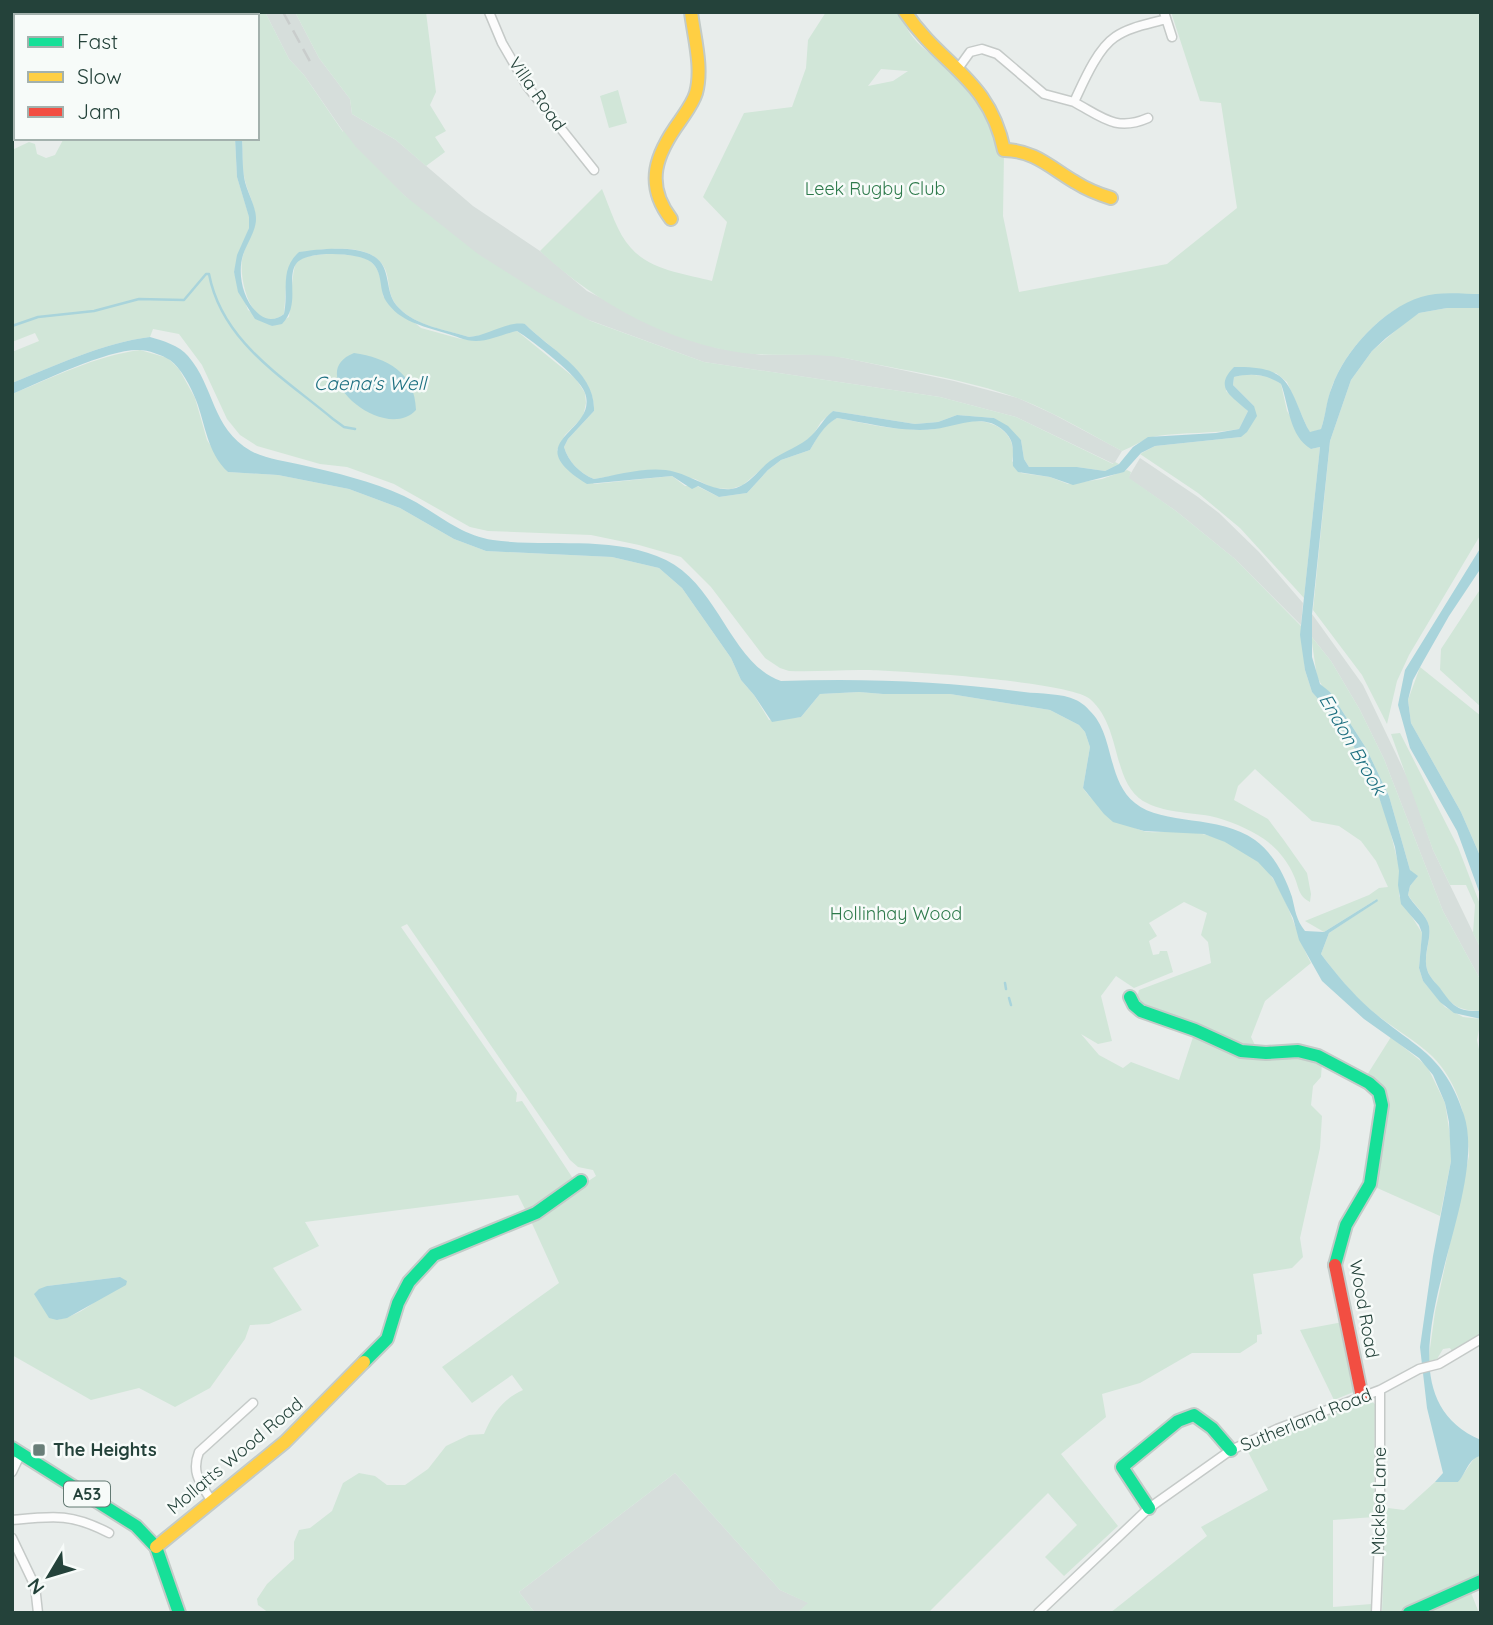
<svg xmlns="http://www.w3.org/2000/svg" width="1493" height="1625" viewBox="0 0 1493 1625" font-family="Quicksand,sans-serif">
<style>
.built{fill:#d6dedb}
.green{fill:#d1e6d8;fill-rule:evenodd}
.water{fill:#a9d4db}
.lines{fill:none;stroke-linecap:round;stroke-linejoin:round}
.stream{stroke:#a9d4db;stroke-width:2.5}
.street-casing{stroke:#c5cac8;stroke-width:11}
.fast-casing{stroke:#c3cbc8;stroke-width:16}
.slow-casing{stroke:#c3cbc8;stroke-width:16}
.jam-casing{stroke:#c3cbc8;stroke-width:16}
.street{stroke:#fcfcfc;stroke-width:8}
.fast{stroke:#16e098;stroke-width:12}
.slow{stroke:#ffcf43;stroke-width:12}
.jam{stroke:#f24e42;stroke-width:12}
.rail{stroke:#c9cdcc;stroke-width:2.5;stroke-dasharray:14 7;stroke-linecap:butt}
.poi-dot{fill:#697e78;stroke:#f7fbf9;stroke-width:2.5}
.labels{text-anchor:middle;stroke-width:5;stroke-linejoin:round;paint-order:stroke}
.shield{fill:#f7fbf9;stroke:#637a73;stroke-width:2}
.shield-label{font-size:16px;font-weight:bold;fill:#24423a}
.street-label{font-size:18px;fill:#24423a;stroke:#f7fbf9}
.park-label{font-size:18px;fill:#2d7a4b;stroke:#f7fbf9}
.poi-label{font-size:18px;font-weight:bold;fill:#24423a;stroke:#f7fbf9;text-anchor:start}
.water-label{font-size:19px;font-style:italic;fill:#1c6f80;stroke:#f7fbf9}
</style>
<rect width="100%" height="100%" fill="#e8edeb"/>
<path class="built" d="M265 12H295L319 58 350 99 352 114 396 140 473 206 540 251 587 291 677 335 717 348 762 355 825 354 845 358 954 381 1018 398 1053 414 1122 451 1114 464 1016 417 940 397 704 362 578 316 534 293 483 260 409 200 356 150 304 75 289 59Z
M1140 458 1198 497 1219 513 1259 552 1303 603 1301 625 1235 559 1176 511 1128 478Z
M1312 614 1363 685 1409 781 1433 850 1481 949V981L1443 911 1384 759 1360 710 1331 661 1311 636Z
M675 1473 780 1590 809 1603 797 1613H535L519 1592Z"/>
<path class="green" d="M12 12H188L189 16H16V130L12 132Z
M196 12H265L289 59 304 75 343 132V130L356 147 405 196 478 254 538 292 591 321 704 362 940 397 1016 417 1113 464 1115 462 1119 464 1105 471 1077 467H1029L1024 459 1021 440 994 418 957 415 938 422 915 424 833 411 821 422 813 435 799 446 771 461 743 485 731 489 713 488 695 479 648 470 594 479C580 474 568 461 564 447L568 439 594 411C596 373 549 348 525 324 505 325 488 336 469 337 446 330 416 326 399 308 386 294 391 283 385 269 371 240 324 250 299 252L286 287 284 314C253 337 239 282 242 260 245 243 255 233 254 213 254 201 246 189 244 176 242 164 243 151 242 138H257V16H197Z
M295 12H426L436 92 430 105 446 131 435 137 445 152 426 166 396 140 352 114 350 99 319 58Z
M826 12H899C906 31 916 43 932 55L937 52 1001 134 1004 153 1003 216 1019 292 1167 264 1237 208 1221 103 1200 101 1171 12H1481V294C1456 294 1429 294 1406 304 1377 317 1349 349 1336 377 1327 394 1327 412 1321 429L1310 433 1307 427 1287 382 1276 373 1234 367 1226 391 1248 411 1239 429C1212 434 1184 432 1157 436 1143 439 1135 446 1122 451 1088 433 1055 413 1020 399 968 379 900 370 845 358 811 352 777 357 743 353 669 343 594 302 540 251L602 189C610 208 617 233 631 248 650 270 685 274 712 281L727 222 703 197 744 113 792 107 806 68 808 40ZM881 69 907 71H908L893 81 868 86Z
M618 90 627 123 609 128 600 96Z
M64 138H235L237 177 249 216V228L234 272 248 310 272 326 289 317C291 306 292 270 296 263 305 251 358 252 370 261 381 270 382 283 383 296L421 328 461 339 517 331 576 379 585 393 586 403 583 417 565 435 557 450 594 484 672 476 685 486H697L719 497 747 493 768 470 781 460 810 450C817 438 823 425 837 418 859 422 883 428 906 429 916 430 929 431 938 428 951 426 962 421 975 421 999 421 1018 437 1012 461L1021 473 1050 477 1068 484 1102 479 1127 470 1131 472 1129 478 1176 511 1235 559 1301 626 1305 670 1312 692 1327 708 1352 743 1379 797 1388 822 1400 871 1399 896 1422 933 1419 968 1423 981 1445 1007 1463 1017 1481 1019 1477 1040 1481 1059V1333L1452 1351 1450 1348 1443 1349 1437 1359 1428 1363 1435 1312 1469 1156C1468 1120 1458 1082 1432 1056 1414 1039 1391 1027 1372 1011 1352 994 1337 975 1321 954L1329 933 1377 901V899L1324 932 1305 921 1369 895 1379 888 1388 887 1376 861 1361 841 1339 826 1312 821 1255 769 1238 786 1234 800 1268 819 1283 839 1307 873 1311 894 1310 902C1298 896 1299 887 1294 876 1288 862 1277 848 1264 839 1249 829 1229 820 1210 816 1188 812 1164 813 1143 801 1111 780 1122 727 1090 699 1069 681 895 670 859 670 836 670 813 672 789 671L780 668 765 658 711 587 681 557 639 545 591 535 488 531 470 527 394 484 347 467 320 464 257 446 240 435 227 419 202 365 179 334 153 329 150 337C105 342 55 366 12 383V352L39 341 35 333 12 342V150L29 142 35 144 37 154 46 158 55 155Z
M1447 308H1481V534L1409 655 1397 681 1387 724 1362 675 1313 610 1330 441 1351 380 1372 351 1409 319 1419 313Z
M140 350 168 358 179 369 195 398 207 440 228 472 278 475 349 489 400 508 454 539 486 551 612 557 659 568 682 588 731 658 741 680 754 695 769 720 801 717 820 694 859 692 883 694H950L1050 710 1079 725 1085 732 1090 747 1083 788C1093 804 1125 826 1143 831 1155 834 1169 831 1181 831 1209 832 1239 845 1260 863 1287 889 1294 931 1311 963L1265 1001 1251 1037 1256 1047 1243 1049 1139 1005 1137 998 1139 990 1211 963 1208 942 1201 935 1207 913 1184 902 1149 923 1157 936 1149 941 1153 955 1159 954 1160 951H1167L1173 972 1134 988 1116 976 1101 996 1112 1041 1098 1044 1081 1034 1099 1055 1123 1068 1131 1062 1179 1080 1194 1034 1240 1055 1298 1056 1322 1063 1321 1077 1313 1086 1311 1105 1322 1116 1320 1148 1300 1238 1303 1257 1292 1268 1253 1274 1262 1334 1257 1335V1342L1240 1353H1192L1140 1383 1102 1394 1106 1417 1061 1454 1118 1526 1064 1576 1045 1557 1077 1525 1048 1493 930 1611 931 1613H797L808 1603 780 1590 675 1473 519 1592 535 1613H269L258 1605 257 1599 267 1584 294 1559V1542L299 1530 310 1528 332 1511 343 1483 359 1473 375 1476 387 1485H405L428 1469 446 1446 469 1435 484 1434C493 1413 503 1399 523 1390L512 1375 472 1403 442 1367 559 1283 530 1219 596 1176 593 1170 578 1167 570 1160 407 924 401 927 517 1093 516 1102 522 1101 572 1177 573 1183 527 1213 518 1195 305 1222 319 1246 273 1268 302 1310 269 1324 250 1325 245 1339 210 1388 175 1407 139 1388 91 1400 12 1355V394C54 377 95 356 140 350ZM120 1277C102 1297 85 1314 57 1320L47 1286Z
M1246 374 1271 377 1281 384 1287 411 1311 449 1320 447 1304 598 1240 528 1198 493 1140 454 1155 446 1241 437 1254 406 1233 385 1234 377Z
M1481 588V707L1440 670 1441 649Z
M1311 636 1331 661 1360 710 1384 759 1443 911 1481 981V1011C1458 1010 1453 1007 1440 989 1433 979 1425 973 1426 960 1426 948 1431 938 1429 927 1427 915 1414 905 1408 895L1410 886 1416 878 1410 870 1389 796 1366 748 1330 692 1324 689 1317 677Z
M1420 667 1481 716V858L1461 812 1411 723 1408 700Z
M1400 733 1458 847 1481 907V949L1473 933 1475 905 1466 885H1450L1433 850 1391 734Z
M1391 1037 1427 1066 1445 1103 1451 1142V1161L1440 1216 1375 1187C1380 1164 1397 1102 1381 1084 1377 1081 1371 1078 1367 1075Z
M1343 1322 1356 1391 1334 1400 1300 1330Z
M1371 1401 1375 1404 1374 1517 1333 1520V1607L1372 1604V1613H1110L1207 1536 1201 1527 1268 1490 1246 1448 1273 1435Z
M1481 1456V1578L1406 1611 1382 1613 1385 1514 1388 1508 1404 1510 1435 1482H1458L1475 1457Z
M1470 1590 1479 1613H1417Z"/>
<path class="water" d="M235 138H242C243 151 242 164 244 177 246 191 256 205 256 219 256 231 247 243 243 255 237 274 243 302 260 315 268 321 276 320 284 314 289 290 279 270 299 252 322 249 374 242 384 268 390 283 387 296 399 308 416 326 447 330 469 337 488 336 506 321 525 324 549 349 596 371 594 411L568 439 564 447C568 461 580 474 594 479 619 475 650 465 675 472 694 477 711 491 731 489 748 487 758 470 770 461 784 451 800 447 812 435 820 427 824 418 833 411L915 424 938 422 957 415 994 418 1008 426 1021 440 1024 459 1029 467H1077L1105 471 1119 464 1133 447 1148 437 1216 433 1239 429 1248 411C1232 396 1213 388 1234 367 1289 366 1287 382 1307 427L1310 432 1321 429C1326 415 1326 401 1332 387 1345 350 1383 309 1421 297 1439 291 1462 294 1481 294V308H1447L1419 313 1386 338 1372 351 1351 380 1330 441 1312 614V657L1320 684 1330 692 1366 748 1389 796 1410 870 1418 876 1410 886 1408 895C1413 905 1427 915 1429 926 1431 938 1426 948 1426 959 1425 973 1432 979 1440 988 1452 1005 1457 1012 1480 1011L1481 1019 1454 1013 1440 1002 1423 981 1419 968 1422 933 1419 925 1401 904 1398 885 1399 871 1395 847 1379 797 1352 743 1327 709 1312 692 1305 670 1300 635 1320 447 1311 449C1289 436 1289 405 1281 384 1267 374 1250 373 1234 377L1233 385 1254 406 1257 416 1247 432 1241 437 1155 446 1141 453 1124 472 1073 485 1050 477 1018 472 1013 466C1012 452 1016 442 1004 431 984 412 958 426 935 429 903 433 868 423 837 418 824 425 817 438 810 450L781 460 768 470 747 493 719 497 698 486 692 489 672 476 587 484C515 440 599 433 585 393 579 376 533 341 517 331 503 334 490 341 476 341 465 341 456 336 445 333 423 326 400 322 386 301 378 288 384 273 371 262 359 252 305 250 296 264 286 279 301 304 282 324L272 326 255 319 238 292 234 272 237 255 249 228V217L237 177Z
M150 337C163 341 179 345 188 356 215 387 211 428 251 451 266 459 286 461 302 465 336 473 372 481 404 496 434 510 458 535 493 540 550 548 613 534 666 560 719 586 731 664 781 681 863 678 943 681 1024 692 1040 694 1062 693 1076 700 1080 702 1086 706 1089 710 1115 734 1106 780 1135 803 1163 826 1219 814 1255 840 1273 853 1285 876 1292 897 1295 909 1296 920 1305 931L1324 932 1377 899 1378 901 1329 933 1321 954C1336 974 1352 993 1371 1010 1415 1048 1444 1053 1464 1115 1493 1206 1360 1388 1481 1440V1456C1468 1458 1466 1474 1458 1482H1435L1443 1473 1427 1408 1420 1347 1433 1256 1451 1161 1449 1122 1445 1103 1433 1075 1419 1058 1364 1019 1322 981 1299 940 1293 918 1273 878 1258 862 1225 842 1204 834 1144 831 1113 822 1104 814 1083 788 1090 747 1085 732 1079 725 1050 710 950 694H883L859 692 820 694 801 717 772 722 754 695 741 680 731 658 682 588 659 568 612 557 486 551 454 539 400 508 349 489 278 475 228 472C207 452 206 426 196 400 191 387 181 368 170 360 162 355 148 350 139 350 108 349 43 381 12 394V383C55 366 105 342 150 337Z
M354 353C387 358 415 372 416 410 385 444 301 374 354 353Z
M1481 547V568L1449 616 1424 660 1413 680 1408 700 1411 723 1461 812 1481 858V897L1457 831 1410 748 1398 705 1405 670Z
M120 1277 127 1281 126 1285 67 1318 57 1320 49 1318 34 1294 39 1289 47 1286Z"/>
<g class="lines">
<path class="stream" d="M12 326 38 317 94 311 139 299 184 300 206 274H209C222 342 283 377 333 419L344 427 355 429
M1005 983 1006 989
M1009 998 1011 1005"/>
<defs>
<path id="street" d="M489 12 502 43 527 86 594 170
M1164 12 1172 37
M957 70 970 52 982 49 997 54 1044 94 1074 102C1083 83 1097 49 1115 37 1129 27 1149 24 1166 19
M1074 102C1102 117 1116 132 1148 118
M12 1472 21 1453
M211 1500C200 1483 191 1472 199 1452L253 1403
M12 1520C53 1516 71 1513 109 1533
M12 1538 35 1586 38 1613
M1038 1613 1149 1508 1231 1450 1277 1429 1380 1390 1419 1369 1439 1364 1481 1339
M1376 1613 1380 1517V1390"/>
<path id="fast" d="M1130 997 1134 1005 1141 1011 1195 1030 1241 1051 1266 1053 1298 1051 1318 1056 1369 1083 1379 1092 1382 1105 1370 1184 1346 1225 1335 1265
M364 1362 387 1339 398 1303 409 1282 434 1255 536 1213 581 1181
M12 1448 136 1526 156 1547 179 1613
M1149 1508 1122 1467 1178 1421 1194 1415 1212 1428 1231 1450
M1409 1613 1481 1581"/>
<path id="slow" d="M905 12C942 67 989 78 1004 150 1034 150 1051 168 1075 182 1086 189 1098 194 1111 198
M671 219C644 184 656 154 680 121 686 112 693 103 696 93 703 68 694 37 691 12
M156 1547 285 1442 364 1362"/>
<path id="jam" d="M1335 1265 1362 1397"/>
</defs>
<use href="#street" class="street-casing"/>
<use href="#fast" class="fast-casing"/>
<use href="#slow" class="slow-casing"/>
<use href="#jam" class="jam-casing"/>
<use href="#street" class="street"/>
<use href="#fast" class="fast"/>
<use href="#slow" class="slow"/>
<use href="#jam" class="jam"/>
<path class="rail" d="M283 12 313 67"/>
</g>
<rect class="poi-dot" x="32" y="1443" width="14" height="14" rx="3.5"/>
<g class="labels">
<rect class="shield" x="64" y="1481.5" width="46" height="25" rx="5"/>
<g class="shield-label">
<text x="87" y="1500">A53</text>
</g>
<g class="street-label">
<text transform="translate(537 94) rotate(55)" y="6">Villa Road</text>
<text transform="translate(1364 1309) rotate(80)" y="6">Wood Road</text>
<text transform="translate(1306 1420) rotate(-22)" y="6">Sutherland Road</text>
<text transform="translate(235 1456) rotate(-40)" y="6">Mollatts Wood Road</text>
<text transform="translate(1379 1501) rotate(-89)" y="6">Micklea Lane</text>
</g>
<g class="park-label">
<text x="875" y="195">Leek Rugby Club</text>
<text x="896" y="920">Hollinhay Wood</text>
</g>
<g class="poi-label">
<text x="53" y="1456">The Heights</text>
</g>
<g class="water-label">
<text x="370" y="390">Caena's Well</text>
<text transform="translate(1353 744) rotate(60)" y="7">Endon Brook</text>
</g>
</g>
<rect width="1493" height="1625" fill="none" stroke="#24423a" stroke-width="28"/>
<rect x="14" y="14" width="245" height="126" fill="#f7fbf9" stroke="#a3b1ad" stroke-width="2"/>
<rect x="28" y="37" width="35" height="10" fill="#16e098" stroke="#a3b1ad" stroke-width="2"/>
<text x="77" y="49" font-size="21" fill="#24423a">Fast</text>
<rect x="28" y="72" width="35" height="10" fill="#ffcf43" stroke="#a3b1ad" stroke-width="2"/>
<text x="77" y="84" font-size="21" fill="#24423a">Slow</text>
<rect x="28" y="107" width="35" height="10" fill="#f24e42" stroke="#a3b1ad" stroke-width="2"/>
<text x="77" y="119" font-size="21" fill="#24423a">Jam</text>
<g transform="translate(49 1576) rotate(232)" stroke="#f7fbf9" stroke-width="5" paint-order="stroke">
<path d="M0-5L12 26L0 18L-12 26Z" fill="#24423a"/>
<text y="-10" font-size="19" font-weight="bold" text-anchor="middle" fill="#24423a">N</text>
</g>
</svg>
